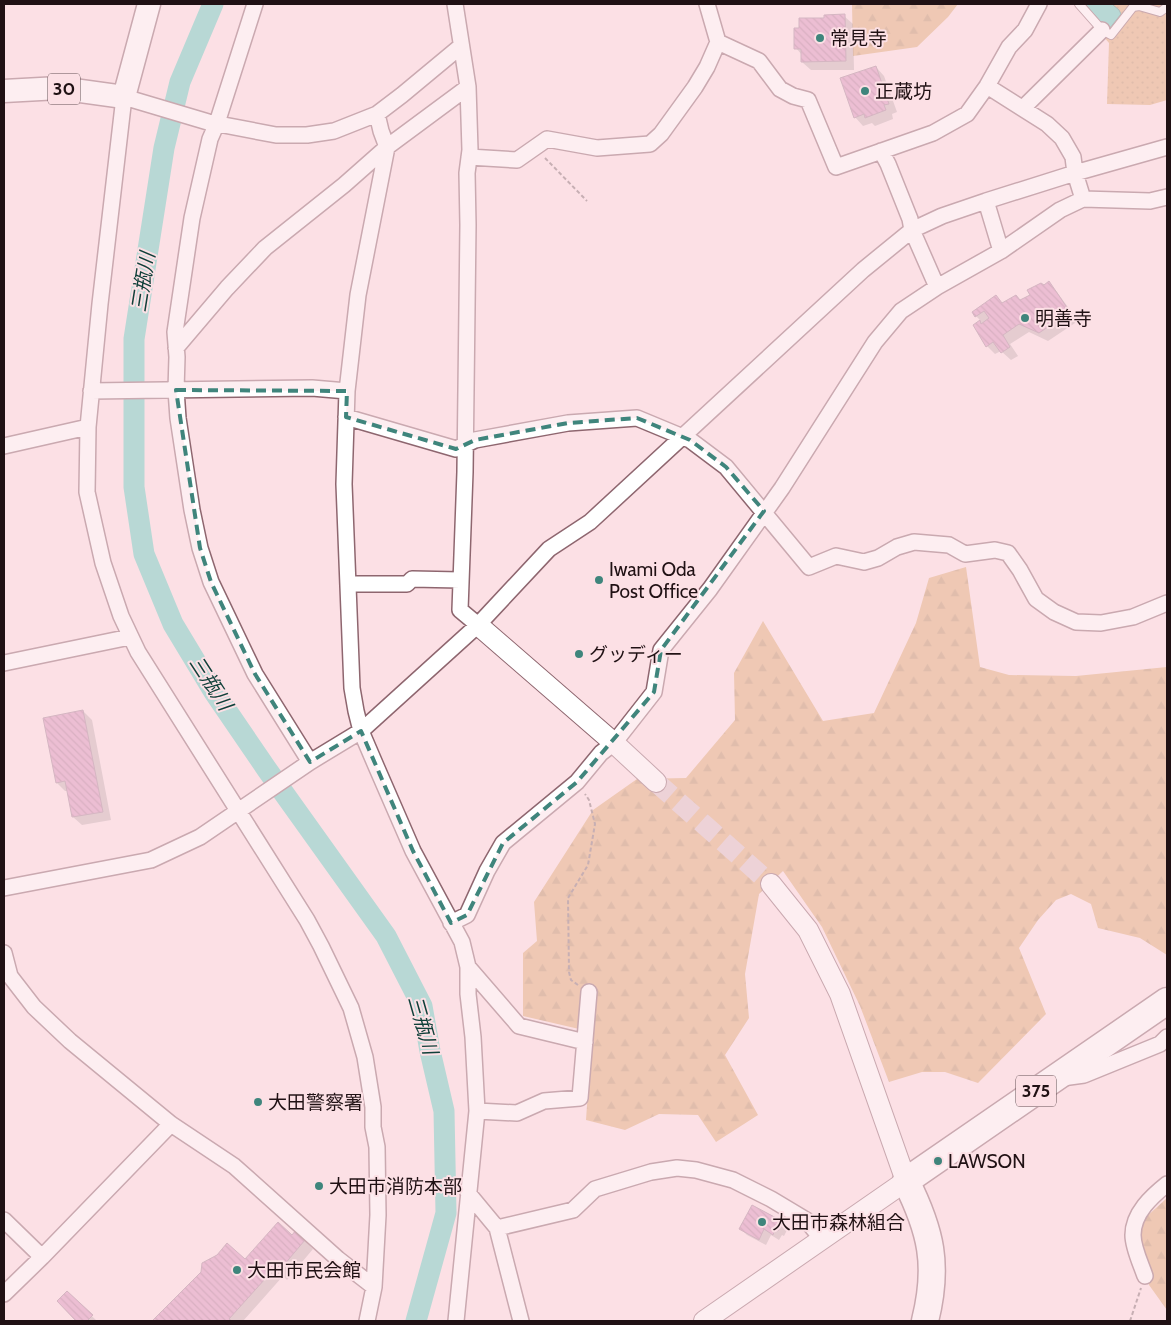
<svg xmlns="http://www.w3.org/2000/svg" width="1171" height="1325" viewBox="0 0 1171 1325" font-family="Cabin,'Noto Sans JP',sans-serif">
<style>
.green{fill:url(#green-dots)}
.forest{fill:url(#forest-firs)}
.water{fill:#67cec1;stroke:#52958d}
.shadow{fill:#0003}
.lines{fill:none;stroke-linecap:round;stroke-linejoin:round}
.river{stroke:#67cec1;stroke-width:21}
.building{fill:url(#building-back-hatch);stroke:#a78397}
.secondary-tunnel{stroke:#dbc1c6;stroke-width:20;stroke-dasharray:20 10;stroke-linecap:butt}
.lane-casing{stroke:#8e666f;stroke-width:10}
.street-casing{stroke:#8e666f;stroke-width:18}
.secondary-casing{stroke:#8e666f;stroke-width:22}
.primary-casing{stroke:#8e666f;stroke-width:25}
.highway-casing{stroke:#8e666f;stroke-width:29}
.path{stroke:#887377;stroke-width:2;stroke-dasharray:4 2.5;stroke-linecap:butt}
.lane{stroke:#fff;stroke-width:8}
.street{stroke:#fff;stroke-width:15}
.secondary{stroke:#fff;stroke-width:20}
.primary{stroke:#fff;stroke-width:22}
.highway{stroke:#fff;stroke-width:26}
.marked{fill:none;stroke:#3f857c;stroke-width:4;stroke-dasharray:10 6;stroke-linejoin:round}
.poi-dot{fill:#3f857c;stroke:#fce0e5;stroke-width:2}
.labels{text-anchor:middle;stroke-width:4;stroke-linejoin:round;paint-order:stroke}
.shield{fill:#fce0e5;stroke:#624f53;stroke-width:1}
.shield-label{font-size:18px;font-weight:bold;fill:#201114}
.poi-label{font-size:19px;fill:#201114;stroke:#fce0e5;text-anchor:start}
.water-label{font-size:20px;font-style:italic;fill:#10403a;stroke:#fce0e5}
</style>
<defs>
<pattern id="green-dots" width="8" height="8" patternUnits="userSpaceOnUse" patternTransform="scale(1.25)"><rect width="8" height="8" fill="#dfab78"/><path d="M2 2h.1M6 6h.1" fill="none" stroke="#bf9267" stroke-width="1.8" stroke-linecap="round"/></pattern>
<pattern id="forest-firs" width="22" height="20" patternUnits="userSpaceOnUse" patternTransform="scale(1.25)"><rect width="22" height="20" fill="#dfab78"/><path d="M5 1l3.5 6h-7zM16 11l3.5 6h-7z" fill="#bf9267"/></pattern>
<pattern id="building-back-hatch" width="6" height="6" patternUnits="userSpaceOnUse" patternTransform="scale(1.25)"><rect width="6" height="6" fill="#da94bc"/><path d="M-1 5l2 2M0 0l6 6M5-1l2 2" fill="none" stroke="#b07798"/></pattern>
</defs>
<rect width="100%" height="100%" fill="#fce0e5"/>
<path class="green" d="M1076 4H1167V100L1150 105 1107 104 1109 43Z"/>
<path class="forest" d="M852 4H958L948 17 917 47 853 56Z
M966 567 980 667 1009 675 1076 676 1167 667V955L1140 938 1098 928 1091 904 1071 894 1056 900 1038 920 1019 948 1046 1014 978 1083 945 1072H922L889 1082 860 1006 822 927 783 871 759 894 745 974 749 1018 725 1055 758 1115 716 1142 698 1115 659 1114 625 1130 586 1120 592 1032 523 1016V953L537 941 534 902 593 810 637 779 686 778 735 720 734 673 763 621 823 721 874 713 916 623 929 578Z
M1167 1198V1310L1149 1285 1139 1242 1145 1218Z"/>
<path class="water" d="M1085 4H1112L1119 10 1121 14 1109 29H1107Z"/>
<path class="shadow" d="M844 16 853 24 854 70H811L802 62V55L796 48 825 19Z
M876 67 884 76 897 112 892 114 893 119 875 126 872 123 863 126 855 117Z
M1049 283 1057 292 1078 321 1048 341 1029 332 1010 344 1018 356 1011 360 1001 351 995 354 987 346 975 325 981 321 976 316 996 297 1003 304 1020 301Z
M83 711 92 720 111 820 82 825 73 817 68 791H65L57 783Z
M779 1221 787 1230 784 1236 782 1235 779 1240 771 1235 766 1245 747 1235 741 1229Z
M296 1232 313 1249 287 1280 283 1276 243 1321H154L202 1272 245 1261 292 1236Z
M67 1293 96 1320 95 1321H78L59 1301Z"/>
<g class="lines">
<path class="river" d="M213 4 180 82 164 148 134 339V487L144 554 173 624 214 692 268 771 386 936 422 1006 430 1051 444 1111 446 1213 416 1321"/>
</g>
<path class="building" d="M845 14 846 61 801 62V49H794V28H799V18H824V15Z
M876 66 889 104 884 105 886 110 865 118 864 114 854 118 840 78Z
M1049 281 1070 312 1039 333 1019 324 1003 335 1010 347 1001 353 993 342 986 347 973 325 980 320 981 324 989 318 984 311 975 317 972 312 996 295 1002 303 1016 295 1020 300 1030 295 1027 290 1041 283 1044 285Z
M83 710 103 812 72 817 65 781 56 783 43 718Z
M752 1205 780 1220 779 1222 782 1223 778 1231 775 1229 773 1235 764 1229 759 1240 739 1229Z
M278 1222 292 1235 296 1230 305 1240 278 1272 274 1269 229 1319 232 1321H152L201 1272 202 1263 217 1255 227 1243 245 1259Z
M67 1291 93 1315 87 1321H76L57 1301Z"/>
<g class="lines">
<path class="secondary-tunnel" d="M656 782 771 884"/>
<defs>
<path id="lane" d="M1079 4 1102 30 1111 35 1133 7 1139 6 1160 12 1167 7"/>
<path id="street" d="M255 4 217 123 210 139 192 218 175 332 177 357 176 390 178 418 192 510 200 548 211 582 255 674 310 762
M455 4 468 87 470 150 467 173 468 225 465 472 460 610 478 625
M718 42 759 61 780 89 793 96 808 100 836 167 933 133 967 114 987 86 1009 47 1025 30 1039 4
M987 86 1047 124 1062 138 1073 157 1075 173 1083 199
M1023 108 1102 30
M377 114 381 131 387 147 358 295 347 391 344 484 352 688 356 711 361 731 376 766 413 851 462 942 468 967V994L473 1037 477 1111 456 1321
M881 151 888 164 910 219 912 230 937 287
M469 157 517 160 547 139 597 148 650 144 661 134 695 87 707 67 718 42 707 4
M986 201 1001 251
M176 348 227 288 265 248 344 185 387 147 468 87
M91 391 312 388 347 391
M346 417 456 449 475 440 568 423 637 418 690 440 726 467 809 567 836 556 864 562 878 558 897 547 914 542 949 545 965 554 995 550 1008 553 1020 570 1036 599 1054 612 1076 622 1101 623 1133 617 1167 603
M4 446 88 427
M349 584H407L412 579 460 580
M4 663 130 637
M4 888 151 860 200 837 310 762 361 731 478 625 549 549 590 522 863 270 912 230 942 216 986 201 1075 173 1167 147
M451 923 467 915 487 871 503 843 577 782 601 753 614 743 654 692 661 650 710 589 782 488 875 342 901 311 937 287 1001 251 1060 210 1083 199 1150 201 1167 197
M4 953 10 976 34 1007 70 1041 171 1124 234 1166 338 1259 374 1287
M468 967 519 1026 585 1042
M1062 1078 1084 1075 1160 1044 1167 1037
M477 1111 517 1113 544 1101 580 1098 589 992
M468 1193 497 1228 521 1321
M4 1220 42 1257
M497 1228 573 1210 595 1189 651 1172 677 1168 696 1170 733 1180 771 1199 806 1220 822 1239
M1145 1276C1141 1264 1133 1248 1133 1235 1133 1213 1152 1196 1167 1184
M4 1294 42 1257 171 1124
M367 1321 374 1287 378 1215 377 1147 373 1127V1107L365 1057 351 1008 321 946 307 920 138 652 121 616 103 563 87 492 88 427 100 304 124 97 208 122 276 135H307L334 131 377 114 402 95 461 46"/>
<path id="secondary" d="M478 625 614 743 656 782
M704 1321 906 1181 840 994 808 930 771 884"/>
<path id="primary" d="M4 91 59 88 124 97 149 4"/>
<path id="highway" d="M925 1321C939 1265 931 1231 906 1181L1167 1001"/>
</defs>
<use href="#lane" class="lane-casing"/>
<use href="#street" class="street-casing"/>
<use href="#secondary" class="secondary-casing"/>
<use href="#primary" class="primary-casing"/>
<use href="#highway" class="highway-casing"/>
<path class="path" d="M545 158 587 201
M578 985 571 980 569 972 568 898 588 865 595 824 589 800 585 794
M1130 1321 1141 1288"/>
<use href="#lane" class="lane"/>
<use href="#street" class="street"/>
<use href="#secondary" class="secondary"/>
<use href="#primary" class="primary"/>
<use href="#highway" class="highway"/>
</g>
<path d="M0 0H1171V1325H0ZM176 390 347 391 346 417 456 449 475 440 568 423 637 418 690 440 726 467 764 511 661 650 654 692 577 782 503 843 467 915 451 923 413 851 361 731 310 762 255 674 211 582 200 548Z" fill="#fce0e5" fill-opacity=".55" fill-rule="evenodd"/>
<path class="marked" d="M176 390 347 391 346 417 456 449 475 440 568 423 637 418 690 440 726 467 764 511 661 650 654 692 577 782 503 843 467 915 451 923 413 851 361 731 310 762 255 674 211 582 200 548Z"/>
<g class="poi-dot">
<circle cx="820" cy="38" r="5"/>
<circle cx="865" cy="91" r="5"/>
<circle cx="1025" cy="318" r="5"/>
<circle cx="599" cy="580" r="5"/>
<circle cx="579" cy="654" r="5"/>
<circle cx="258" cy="1102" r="5"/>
<circle cx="938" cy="1161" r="5"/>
<circle cx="319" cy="1186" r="5"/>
<circle cx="762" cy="1222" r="5"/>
<circle cx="237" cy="1270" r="5"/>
</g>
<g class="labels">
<g class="shield">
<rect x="48" y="73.5" width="32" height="31" rx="4"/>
<rect x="1016" y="1075.5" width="40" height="31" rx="4"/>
</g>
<g class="shield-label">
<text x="64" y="95">30</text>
<text x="1036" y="1097">375</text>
</g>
<g class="poi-label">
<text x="830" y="45">常見寺</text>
<text x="875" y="98">正蔵坊</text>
<text x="1035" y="325">明善寺</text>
<text x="609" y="576">Iwami Oda<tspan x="609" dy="22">Post Office</tspan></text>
<text x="589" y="661">グッディー</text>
<text x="268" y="1109">大田警察署</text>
<text x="948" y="1168">LAWSON</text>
<text x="329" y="1193">大田市消防本部</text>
<text x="772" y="1229">大田市森林組合</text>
<text x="247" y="1277">大田市民会館</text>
</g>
<g class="water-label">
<text transform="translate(143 282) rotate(-81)" y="7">三瓶川</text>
<text transform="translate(211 683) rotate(57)" y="7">三瓶川</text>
<text transform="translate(423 1025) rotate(74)" y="7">三瓶川</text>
</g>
</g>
<rect width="1171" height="1325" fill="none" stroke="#201114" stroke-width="10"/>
</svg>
